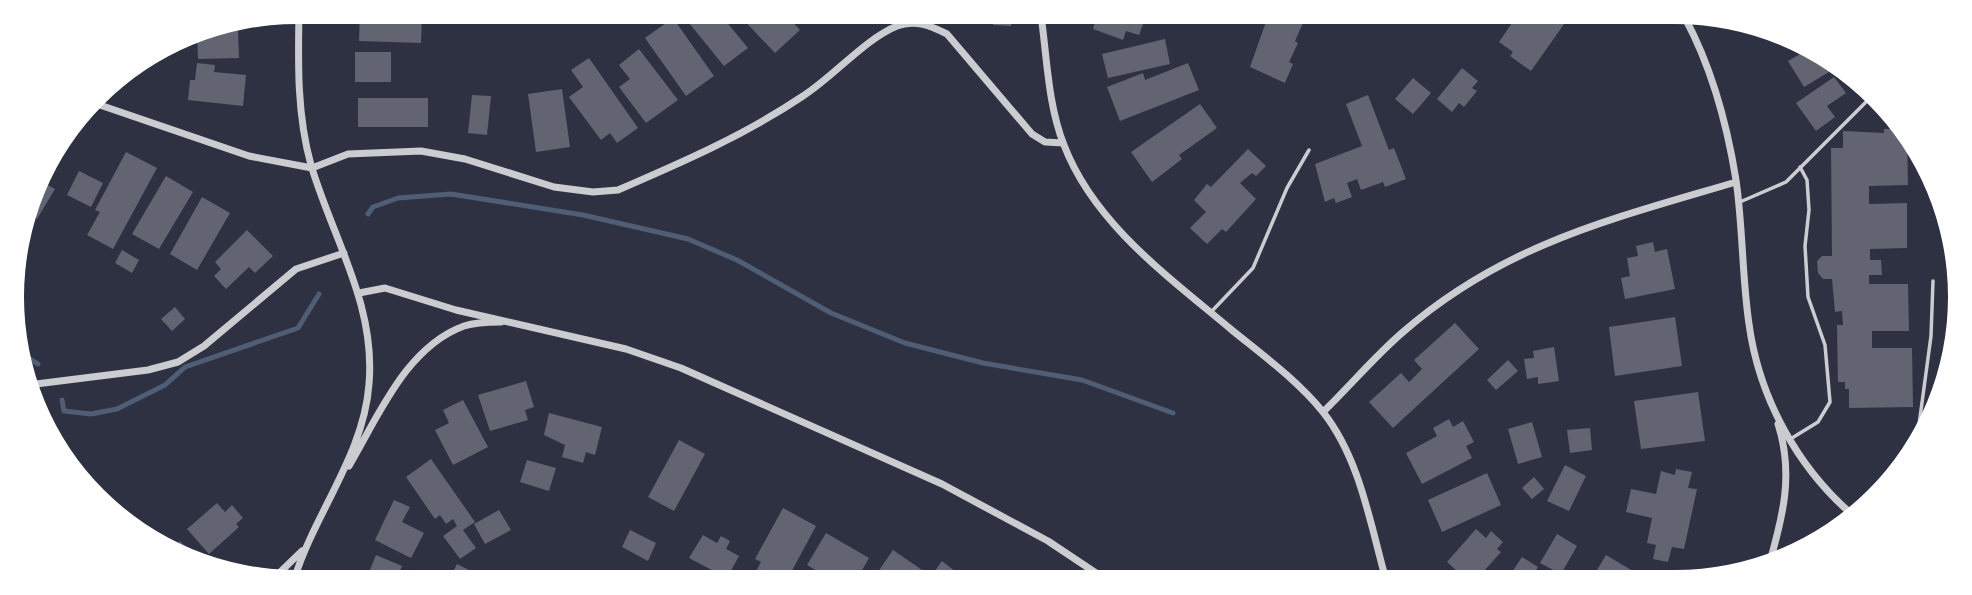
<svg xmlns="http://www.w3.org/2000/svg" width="1972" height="595" viewBox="0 0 1972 595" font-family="'Alegreya Sans',sans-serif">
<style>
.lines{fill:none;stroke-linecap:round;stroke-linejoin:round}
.stream{stroke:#4f5d75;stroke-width:5}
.building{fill:#626471}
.service{stroke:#caccd0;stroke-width:3.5}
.minor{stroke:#caccd0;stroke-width:7}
</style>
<rect width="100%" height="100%" fill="#2d3142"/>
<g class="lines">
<path class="stream" d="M368 214 373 207 398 198 451 194 583 215 688 239 737 260 831 313 905 343 983 363 1082 380 1173 413
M21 354 38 364
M62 400 64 411 91 414 117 409 165 385 185 367 298 328 319 294"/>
</g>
<path class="building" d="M360 12 422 17 421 43 359 41Z
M701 14H720L748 48 724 66 689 23Z
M738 14H785L800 30 775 53Z
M994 15H1012L1011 26 993 25Z
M1097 15 1146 16 1139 35 1126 31 1123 40 1093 29Z
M1268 16H1306L1295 41 1298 43 1289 62 1293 64 1285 83 1250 67Z
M1516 17H1569L1531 71 1510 56 1513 52 1499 42Z
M673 18 714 76 686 96 645 38Z
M238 31 239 58 198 59 197 32Z
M1165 39 1170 64 1108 78 1102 54Z
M639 49 678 100 646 123 619 87 630 79 619 65Z
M1807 50 1839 66 1804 87 1788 61Z
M355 52H391V82H355Z
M589 58 638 128 617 143 610 133 601 140 569 97 583 87 571 70Z
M197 63 215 65 214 72 246 75 243 106 188 100 190 80H195Z
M1188 63 1199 90 1120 121 1107 87 1143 73 1145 80Z
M1462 68 1478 81 1472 88 1477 91 1464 107 1459 103 1452 112 1437 99Z
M1834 77 1846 93 1827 106 1835 117 1816 131 1796 103Z
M1413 78 1431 93 1413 114 1395 99Z
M562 89 570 147 536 152 528 94Z
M472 95 491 96 487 135 468 133Z
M1368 95 1389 150 1394 148 1406 179 1385 187 1383 182 1361 190 1357 179 1347 183 1352 197 1336 203 1334 198 1325 202 1315 164 1362 146 1346 104Z
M358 98H428V127H358Z
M1200 104 1217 128 1179 155 1182 159 1152 182 1131 152Z
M1894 124 1907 135 1908 185 1869 186V204L1907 203V248L1870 249V260H1881L1882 275H1869V284H1908L1909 331H1872V348H1912L1913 407 1849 408V389H1845V382H1838L1837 325H1843L1842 311 1835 312 1832 279H1823L1818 273 1817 261 1822 256H1832L1831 148H1843V131L1884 133V129H1894Z
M1248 149 1266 166 1256 176 1252 173 1240 183 1256 199 1226 232 1222 229 1207 244 1190 228 1206 212 1194 200 1207 184 1211 187Z
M126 152 157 168 113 249 87 235 100 212 95 210Z
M79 171 103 183 91 207 67 195Z
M166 176 193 192 159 249 132 234Z
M39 180 55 189 37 219 29 214Z
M202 197 230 213 197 270 170 254Z
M247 230 273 256 255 273 249 267 226 289 214 276 221 269 215 262Z
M1653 242 1655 252 1667 249 1675 289 1625 299 1621 278 1630 276 1627 258 1638 256 1636 246Z
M122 250 139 260 132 273 115 263Z
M1952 280H1954V329L1949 328Z
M175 307 185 319 172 331 161 319Z
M1675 317 1682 366 1615 376 1609 327Z
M1455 323 1479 349 1393 428 1369 402 1401 373 1409 382 1422 369 1414 360Z
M1554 347 1559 381 1538 384V377L1527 379 1524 359 1534 358 1533 351Z
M1946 350H1954V354L1945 379Z
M1508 360 1518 371 1496 390 1487 380Z
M526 381 534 407 525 410 528 420 490 431 478 395Z
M1698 392 1705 441 1641 449 1634 401Z
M463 400 488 447 453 465 435 430 449 423 443 410Z
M549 413 602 427 595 455 586 452 583 463 562 457 565 445 544 435Z
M1449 419 1453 427 1463 421 1474 442 1466 446 1472 458 1422 484 1406 453 1437 436 1433 428Z
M1532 422 1542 457 1518 464 1508 429Z
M1590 428 1592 450 1570 453 1567 430Z
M679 440 705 454 674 511 648 497Z
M431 459 475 522 463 530 476 548 460 559 443 536 457 526 453 519 446 524 440 515 435 519 406 477Z
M527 460 556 468 549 491 520 482Z
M1565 465 1586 476 1569 511 1547 501Z
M1676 469 1692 472 1688 488 1697 489 1684 549 1672 547 1668 562 1653 559 1656 545 1647 543 1652 518 1626 512 1631 489 1656 494 1661 471 1675 475Z
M1487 473 1501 505 1442 532 1428 500Z
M1534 477 1544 489 1532 499 1522 488Z
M394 500 410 507 402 522 424 533 411 558 375 540Z
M217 503 225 512 232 505 243 518 236 524 239 527 209 554 187 529Z
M783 508 816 526 788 578H759L754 575 761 562 755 559Z
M499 510 511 530 485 544 474 524Z
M1476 529 1486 538 1491 531 1503 542 1497 549 1501 552 1476 580H1467L1447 562Z
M630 530 656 543 648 561 622 547Z
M826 533 869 558 857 579 829 578 807 565Z
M1557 534 1577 546 1561 574 1540 563Z
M703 535 717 543 721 536 730 541 726 549 739 556 727 578 689 558Z
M180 541 196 558 172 548Z
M893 550 925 572 921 579H873Z
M376 555 402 566 397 578 367 577Z
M1606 555 1648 580H1591Z
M1522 557 1538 567 1530 580 1512 572Z
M942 561 965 579H929Z
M457 564 477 574 476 578H450Z"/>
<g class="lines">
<path class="service" d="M1740 202 1786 182 1870 98
M1212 311 1253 268 1287 188 1309 150
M1792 438 1818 422 1830 402 1825 345 1808 297 1805 246 1809 210 1807 180 1800 167
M1916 447 1931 336 1933 281"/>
<path class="minor" d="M1041 15C1047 58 1048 105 1064 145 1094 224 1170 278 1233 331 1264 356 1298 381 1323 412 1360 459 1370 523 1386 580
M1685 18C1712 68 1727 124 1736 180 1743 228 1742 277 1749 324 1759 398 1798 469 1855 517
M94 103 249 156 312 168 348 154 421 151 465 159 554 187 593 192 618 190C683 162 745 135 803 96 833 77 865 39 897 26 915 19 931 26 947 34L1032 134 1045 142 1063 143
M359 293 385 288 456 310 626 349 681 368 942 484 1048 541 1105 579
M28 385 148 370 178 362 204 346 296 269 344 253
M1323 412C1350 386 1374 357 1403 332 1504 244 1612 219 1736 182
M349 466C378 417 406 347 464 326 476 322 489 322 501 322
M1769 565C1783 516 1794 474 1778 424
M275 577 302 551
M295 577C315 513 364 454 369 384 376 305 333 239 311 165 297 115 298 64 299 12"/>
</g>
<path d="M0 0H1972V595H0ZM297 24H1675A273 273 0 0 1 1948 297V297A273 273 0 0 1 1675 570H297A273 273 0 0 1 24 297V297A273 273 0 0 1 297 24Z" fill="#fff" fill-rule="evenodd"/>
</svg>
